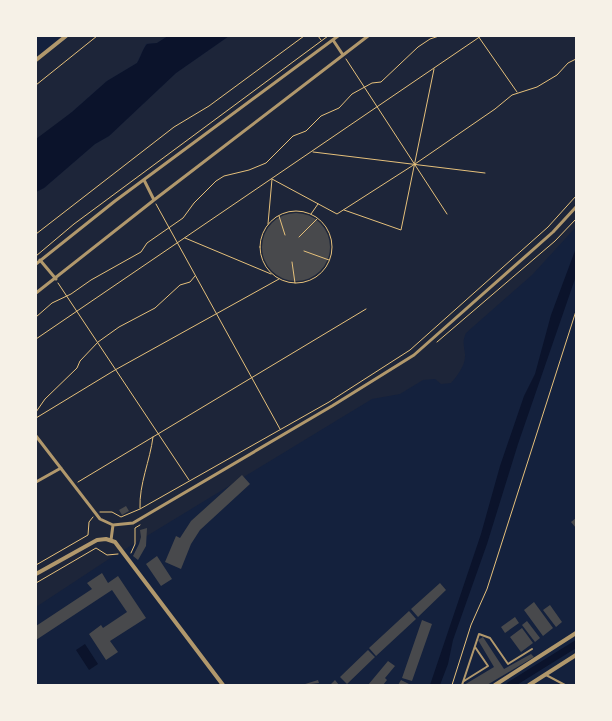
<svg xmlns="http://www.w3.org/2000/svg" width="612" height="721" viewBox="0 0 612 721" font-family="Overpass,sans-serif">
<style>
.green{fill:#1d2539}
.water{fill:#0b132b}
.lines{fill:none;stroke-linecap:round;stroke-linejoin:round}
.canal{stroke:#0b132b;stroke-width:7}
.building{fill:#48494c}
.path{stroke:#e5c07b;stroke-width:1}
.service{stroke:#b1986c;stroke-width:2}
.pedestrian{stroke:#b1986c;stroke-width:3}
.minor{stroke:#b1986c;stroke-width:4}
</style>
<rect width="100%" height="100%" fill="#14213d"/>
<path class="green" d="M70 36H168L157 43 146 44 137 63 107 81 55 127 36 139V62Z
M229 36H576V227L532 275 466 333C462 342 464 345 465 354 466 365 457 376 451 383L441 384 435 379 423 380 400 394 372 399 109 559 36 607V192L44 188 95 144 109 136 176 73Z"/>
<path class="water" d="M168 36H229L176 73 109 136 95 144 44 188 36 192V139L72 112 107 81 137 63C141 57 142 50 147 44L157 43Z
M576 248V276L518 444 487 544 453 640 448 664 440 685H430L481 534 500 466 524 396 535 374 551 315Z
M85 644 98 664 89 670 76 650Z"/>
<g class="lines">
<path class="canal" d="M510 685 576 644"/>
</g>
<path class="building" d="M262 247a34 34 0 1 1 68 0a34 34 0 1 1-68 0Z
M242 475 250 484 200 530 191 544 181 569 165 562 176 536 180 538 191 521Z
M126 506 129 511 122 515 119 510Z
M576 518V528L571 522Z
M147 528 146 546 138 560 133 556 139 544 141 537 140 530Z
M157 556 172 579 161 586 146 564Z
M102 573 108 583 118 576 146 618 110 641 118 652 106 660 89 634 101 625 103 628 127 612 112 590 36 640V626L92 589 87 583Z
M440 583 446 590 418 617 411 609Z
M534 602 553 628 543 636 524 610Z
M550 605 562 622 556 627 543 610Z
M409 611 416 619 376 656 369 648Z
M515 617 519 623 505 633 501 627Z
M422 620 432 624 412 681 402 678Z
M527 621 540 638 535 642 522 625Z
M522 628 533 643 521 652 510 637Z
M483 637 504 669 531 654 534 657 487 685H464L494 667 478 640Z
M368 650 375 657 347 684 340 677Z
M388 661 395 666 385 678 387 680 383 685H368Z
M318 680 319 683 302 685Z
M335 680 339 685H330Z
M401 680 411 685H398Z"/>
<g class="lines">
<path class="path" d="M318 36 321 40
M478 36 517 92
M346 59 447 214
M36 85 97 36
M313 152 485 173
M156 204 280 429
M344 210 401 230 434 69
M260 247a36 36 0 1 1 72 0a36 36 0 1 1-72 0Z
M311 214 318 204
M279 216 285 235
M268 224 272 179 337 214 415 164 495 109 512 95 537 87 557 75 568 63 576 59
M36 234 174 127 209 106 304 36
M299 237 317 219
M185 238 271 274
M304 251 329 260
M36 256 74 224 328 36
M292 262 295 283
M58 283 189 480
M36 317 52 303 71 294 91 280 141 252 147 243 183 218 194 203 216 181 224 176 249 170 266 163 293 136 306 131 321 116 339 108 352 94 372 83 381 82 418 47 430 39 439 36
M36 339 481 36
M437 342 555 241 576 219
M36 412 45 399 77 368 80 361 98 342 119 327 155 308 180 285 190 282 195 276
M36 418 115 370 279 279
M78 482 366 309
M140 508C139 484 150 461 153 437
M100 512H112L121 517 140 509 329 402 410 350 548 227 576 196
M131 553 135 544V528L140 525
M36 565 88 535 89 522 93 517
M36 583 96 548 107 555 118 554
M452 685 471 625 487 589 576 311"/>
<path class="service" d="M546 675 565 685
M464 681 488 666 475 647
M462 685 479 634 490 638 508 664 532 649"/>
<path class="pedestrian" d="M333 40 343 55
M144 180 154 200
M40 260 56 279
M36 264 115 201 338 36
M36 293 154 200 368 36
M36 436 100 519 113 525 133 523 332 406 414 355 553 232 576 207
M36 482 61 468
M111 540 113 525"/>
<path class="minor" d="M36 60 66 36
M36 574 97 540 106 539 115 542 223 685
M495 685 576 633
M529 685 576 655"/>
</g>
<rect width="612" height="721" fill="none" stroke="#f6f1e7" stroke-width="74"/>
</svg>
